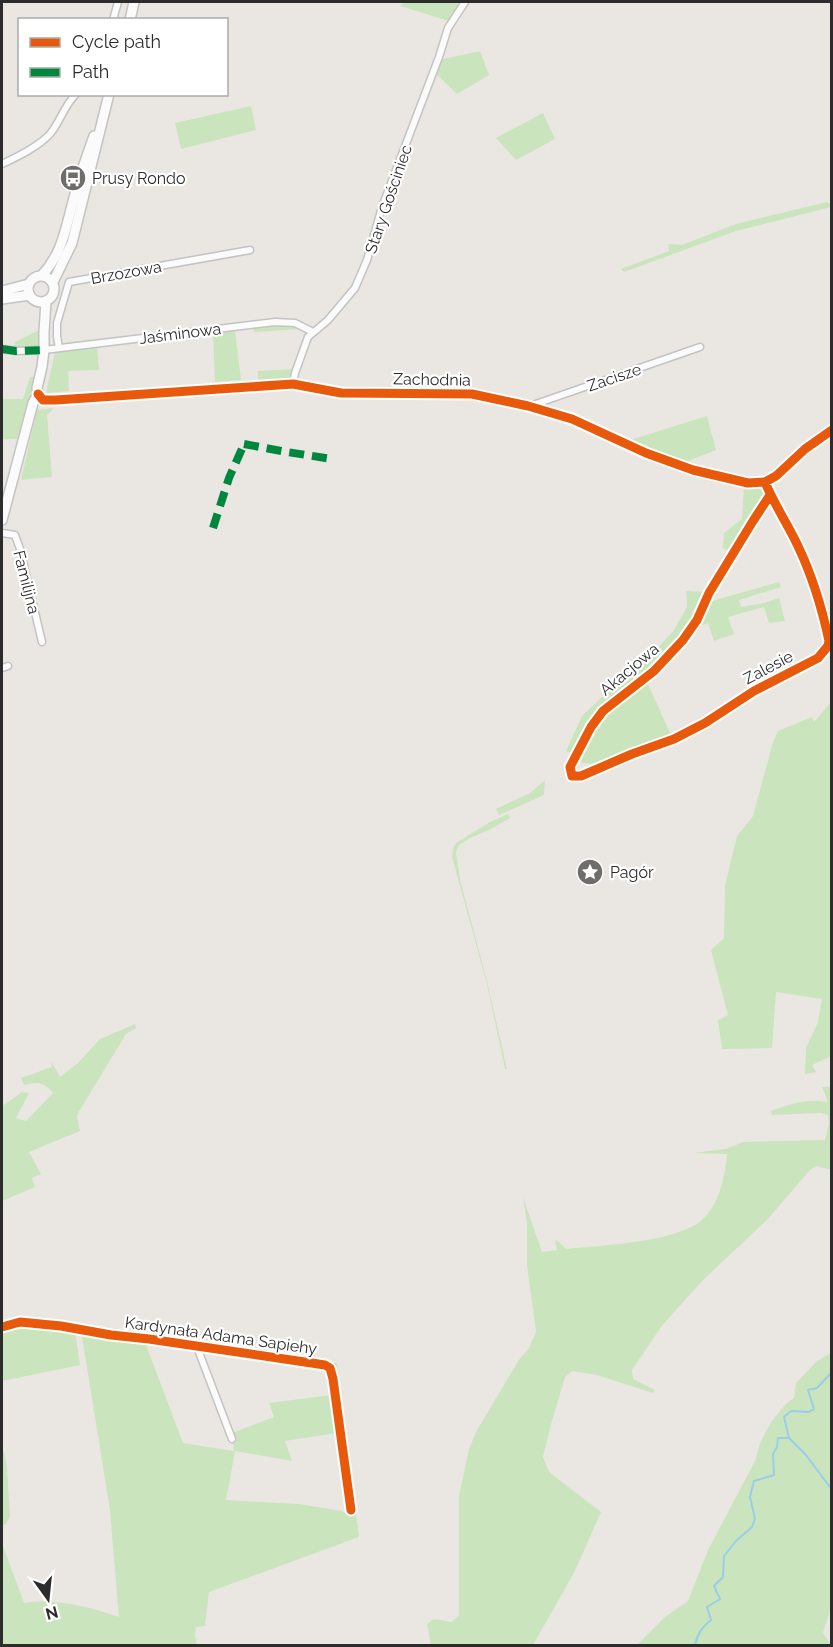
<svg xmlns="http://www.w3.org/2000/svg" width="833" height="1647" viewBox="0 0 833 1647" font-family="Raleway,sans-serif">
<style>
.green{fill:#cae4bd}
.lines{fill:none;stroke-linecap:round;stroke-linejoin:round}
.stream{stroke:#9acee8;stroke-width:2}
.street-casing{stroke:#c3c3c3;stroke-width:9}
.secondary-casing{stroke:#c3c3c3;stroke-width:12}
.street{stroke:#fcfbfb;stroke-width:6}
.secondary{stroke:#fcfbfb;stroke-width:9}
.quiet{stroke:#00873e;stroke-width:8;stroke-dasharray:15 8;stroke-linecap:butt}
.cycleway-casing{stroke:#fff;stroke-width:13}
.cycleway{stroke:#e8590c;stroke-width:9}
.labels{text-anchor:middle;stroke-width:4.5;stroke-linejoin:round;paint-order:stroke}
.poi-label{font-size:16px;fill:#2c2c2c;stroke:#fff;text-anchor:start}
.street-label{font-size:16px;fill:#2c2c2c;stroke:#fff}
</style>
<rect width="100%" height="100%" fill="#eae7e2"/>
<path class="green" d="M404 2H464L449 21 400 6Z
M480 51 489 75 457 94 434 72 439 60Z
M251 106 256 130 181 149 175 123Z
M543 113 555 139 516 160 496 138Z
M827 202V203H831V207L736 231 624 272 621 269 669 251 668 244 682 245 736 224Z
M291 325 305 330 307 334 304 338 305 333 301 329 255 332 253 329 254 326Z
M39 330 41 339 40 345C34 350 21 349 14 346L15 342Z
M235 331 241 380 215 382 213 334Z
M97 346 99 370 68 371 69 391 46 393 55 352Z
M293 369 290 379 258 381V371Z
M30 377H35L20 439H2V399H23Z
M54 408 47 415 52 477 21 480 37 410Z
M707 416 716 450 683 463 658 455 627 441Z
M744 486 763 489 766 493 765 500 731 552 723 548 724 533 742 519Z
M779 582 781 587 739 600 741 607 764 603 779 598 785 621 769 623 764 607 728 617 734 634 714 641 708 623 702 625 691 639 689 636 709 602Z
M686 591 707 592 693 622 681 638 653 668 602 709 584 736 576 742 570 753 566 751 582 716 602 697 646 661 674 630 687 607Z
M646 680 672 737 603 765 582 763 579 759 586 741 607 711Z
M831 702V1056L812 1065 816 1072 805 1074 806 1048 818 1022 822 999 776 992 772 1048 722 1049 718 1020 728 1015 711 950 724 938 725 885 737 836 753 816 773 742 778 731 812 717 814 722Z
M545 780 544 795 499 815 496 809 530 793Z
M508 814 510 818 489 830 470 838 459 845 456 852 460 880 487 981 507 1069H505L487 984 452 857 453 849 456 843 490 822Z
M135 1024 136 1028 126 1034 78 1113 77 1117 80 1131 29 1152 41 1174 32 1178 35 1187 2 1201V1106L22 1092 29 1093 16 1118 26 1121 53 1093C42 1081 39 1082 24 1085L21 1078 52 1067 51 1061 60 1077 78 1063 100 1039Z
M822 1087H831L832 1138 830 1143 831 1144V1170L817 1166 810 1170 767 1220 704 1279 676 1310 661 1327 632 1370 633 1379 655 1390 653 1393 597 1375 572 1371 565 1377 552 1421 543 1457 549 1472 601 1512 574 1573 533 1645H431L427 1624 434 1619 452 1622 459 1615V1496L469 1449 476 1432 518 1361 529 1348 536 1332 527 1265V1222L523 1197 542 1252 557 1250 555 1241 557 1240 566 1249C601 1245 679 1243 704 1218 720 1202 725 1176 727 1154L694 1153 726 1149 743 1142 825 1140 829 1123 828 1115 821 1113 772 1115 771 1111C793 1103 805 1099 828 1102Z
M22 1316 337 1363 359 1537 209 1592 205 1626 196 1627 195 1636 197 1645H2V1543L24 1603C54 1598 91 1607 119 1617L110 1510 82 1337 146 1345 183 1443 234 1451 232 1433 274 1417 269 1403 332 1395 337 1433 285 1441 292 1461 235 1451 226 1500 299 1504 342 1511 348 1515 354 1514 334 1369 330 1364 16 1321 2 1325V1321Z
M13 1325 75 1331 80 1365 2 1381V1330Z
M831 1353 832 1604 823 1633 831 1645H637L665 1617 688 1601 708 1550 755 1461 760 1443 772 1421 786 1404 794 1398 796 1383 817 1361Z
M4 1451 7 1468 10 1517 6 1524 2 1526V1453Z"/>
<g class="lines">
<path class="stream" d="M790 1439 806 1455 832 1490
M695 1646C697 1634 702 1627 711 1620L707 1607 720 1599 714 1586 723 1577 724 1556 736 1541 752 1527 755 1519 750 1497 754 1481 774 1475 773 1454 777 1447 778 1438H789L784 1417 791 1411 809 1412 814 1409 808 1390 817 1388 832 1372"/>
<defs>
<path id="street" d="M113 20 118 2
M2 164C17 157 38 147 50 134 60 122 64 106 76 94
M59 348 57 336V323L69 282 250 250
M2 349 16 351 44 350 275 322 295 323 313 332
M293 384 295 373 308 337 328 320 355 288 367 260 382 207 439 57 448 28 465 2
M530 406 700 347
M765 482C774 504 787 523 797 544 812 575 822 608 829 641L828 646 818 658 754 691 705 723 674 739 632 754 581 776H572L570 767 591 727 603 711 654 671 683 640 697 620 709 593 753 521 770 495
M2 533 15 535 20 549 42 642
M2 668 8 666
M2 1327 20 1322 61 1326 111 1335 149 1339 325 1365 330 1368 333 1379 351 1510
M197 1347 232 1439"/>
<path id="secondary" d="M130 20 134 2
M42 275C63 253 66 226 74 198 79 177 87 156 94 136
M28 289a13 13 0 1 1 26 0a13 13 0 1 1-26 0Z
M53 282 72 243 109 94
M2 291 29 284
M2 299 30 295
M38 394 43 400H56L293 384 341 393 472 394 528 406 572 419 646 453 693 470 748 483 765 482 776 476 805 449 832 430
M2 520 33 403 38 394 37 388 42 367 44 350V332L46 301"/>
</defs>
<use href="#street" class="street-casing"/>
<use href="#secondary" class="secondary-casing"/>
<use href="#street" class="street"/>
<use href="#secondary" class="secondary"/>
<path class="quiet" d="M2 349 16 351 44 350
M244 444 287 452 332 459
M213 528 229 478 245 442"/>
<defs>
<path id="cycleway" d="M38 394 43 400H56L293 384 341 393 472 394 528 406 572 419 646 453 693 470 748 483 765 482 776 476 805 449 832 430
M765 482C774 504 787 523 797 544 812 575 822 608 829 641L828 646 818 658 754 691 705 723 674 739 632 754 581 776H572L570 767 591 727 603 711 654 671 683 640 697 620 709 593 753 521 770 495
M2 1327 20 1322 61 1326 111 1335 149 1339 325 1365 330 1368 333 1379 351 1510"/>
</defs>
<use href="#cycleway" class="cycleway-casing"/>
<use href="#cycleway" class="cycleway"/>
</g>
<defs>
<symbol id="bus-disc" viewBox="-11 -11 22 22"><circle r="9.5" fill="#6e6d6c" stroke="#fff"/><path d="M-5-6H5V4H4V6H2V4H-2V6H-4V4H-5ZM-3.5-4V0h7V-4ZM-3.5 1.2v1.5H-2V1.2ZM2 1.2v1.5H3.5V1.2Z" fill="#fff"/></symbol>
<symbol id="sight-disc" viewBox="-11 -11 22 22"><circle r="9.5" fill="#6e6d6c" stroke="#fff"/><path d="M0-6L1.8-2.2L6-1.7L2.9 1.2L3.7 5.4L0 3.3L-3.7 5.4L-2.9 1.2L-6-1.7L-1.8-2.2Z" fill="#fff"/></symbol>
</defs>
<g fill-rule="evenodd">
<use href="#bus-disc" x="58" y="163" width="30" height="30"/>
<use href="#sight-disc" x="575" y="857" width="30" height="30"/>
</g>
<g class="labels">
<g class="poi-label">
<text x="92" y="184">Prusy Rondo</text>
<text x="610" y="878">Pagór</text>
</g>
<g class="street-label">
<text transform="translate(388 199) rotate(-71)" y="6">Stary Gościniec</text>
<text transform="translate(126 272) rotate(-10)" y="6">Brzozowa</text>
<text transform="translate(180 333) rotate(-7)" y="6">Jaśminowa</text>
<text transform="translate(614 377) rotate(-19)" y="6">Zacisze</text>
<text transform="translate(432 379) rotate(1)" y="6">Zachodnia</text>
<text transform="translate(27 582) rotate(76)" y="6">Familijna</text>
<text transform="translate(768 667) rotate(-28)" y="6">Zalesie</text>
<text transform="translate(629 669) rotate(-40)" y="6">Akacjowa</text>
<text transform="translate(221 1335) rotate(8)" y="6">Kardynała Adama Sapiehy</text>
</g>
</g>
<rect width="833" height="1647" fill="none" stroke="#2c2c2c" stroke-width="6"/>
<rect x="18" y="18" width="210" height="78" fill="#ffffff" stroke="#ababab" stroke-width="1.5"/>
<rect x="30" y="38" width="30" height="9" fill="#e8590c" stroke="#ababab" stroke-width="1.5"/>
<text x="72" y="48" font-size="18" fill="#2c2c2c">Cycle path</text>
<rect x="30" y="68" width="30" height="9" fill="#00873e" stroke="#ababab" stroke-width="1.5"/>
<text x="72" y="78" font-size="18" fill="#2c2c2c">Path</text>
<g transform="translate(48 1599) rotate(165)" stroke="#ffffff" stroke-width="4.5" paint-order="stroke">
<path d="M0-4.5L10 22L0 15L-10 22Z" fill="#2c2c2c"/>
<text y="-9" font-size="16" font-weight="bold" text-anchor="middle" fill="#2c2c2c">N</text>
</g>
</svg>
